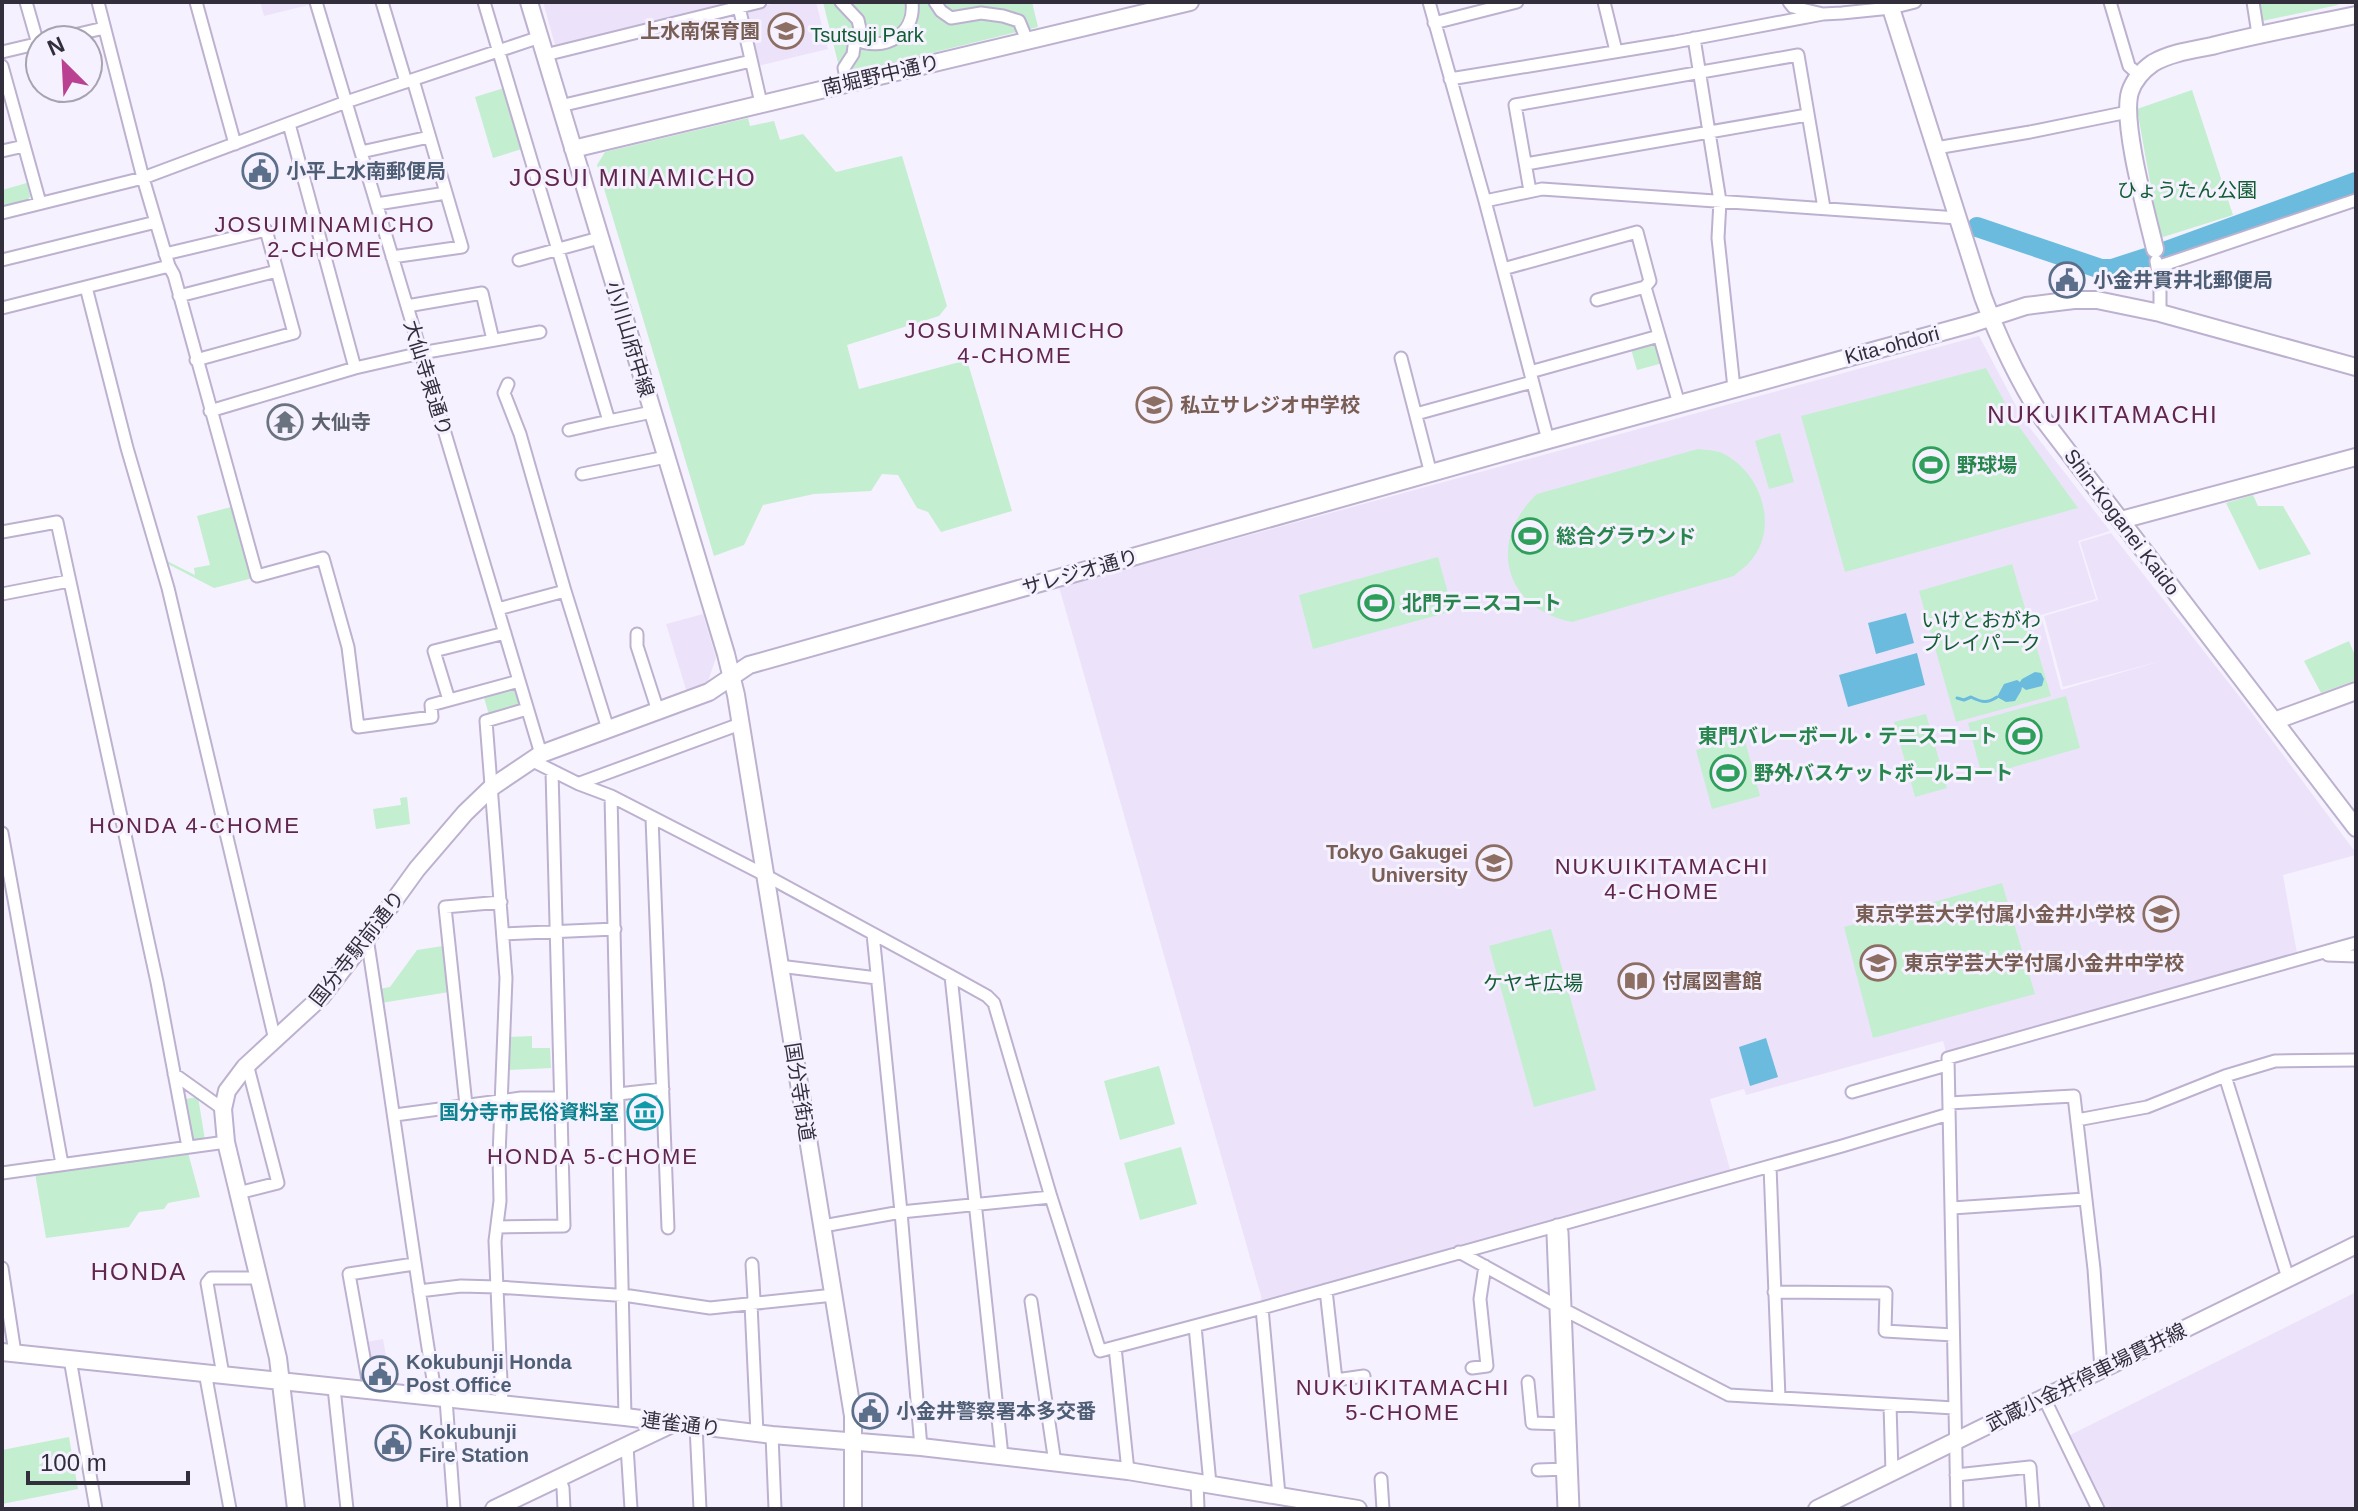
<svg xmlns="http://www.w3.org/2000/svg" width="2358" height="1511" viewBox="0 0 2358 1511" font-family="Helvetica,'Noto Sans JP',sans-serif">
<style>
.built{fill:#ece3fb}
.green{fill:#c3eed0}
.water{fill:#6bbbde}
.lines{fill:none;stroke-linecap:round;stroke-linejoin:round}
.stream{stroke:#6bbbde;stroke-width:3}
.river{stroke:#6bbbde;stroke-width:20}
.street-casing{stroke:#bdb1d0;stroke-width:15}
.secondary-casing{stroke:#bdb1d0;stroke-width:20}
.street{stroke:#fff;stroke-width:11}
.secondary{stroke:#fff;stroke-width:16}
.labels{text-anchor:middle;stroke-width:6;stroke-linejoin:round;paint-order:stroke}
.education-label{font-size:20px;font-weight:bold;fill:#785e54;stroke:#f6f1fe;text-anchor:end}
.park-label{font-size:20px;fill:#115d34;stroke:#f6f1fe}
.street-label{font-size:20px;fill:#332e3b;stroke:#f6f1fe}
.service-label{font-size:20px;font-weight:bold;fill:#4e5e75;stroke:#f6f1fe;text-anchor:start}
.worship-label{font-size:20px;font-weight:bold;fill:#5b616d;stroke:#f6f1fe;text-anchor:start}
.leisure-label{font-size:20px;font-weight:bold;fill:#27864d;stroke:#f6f1fe;text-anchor:start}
.culture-label{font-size:20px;font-weight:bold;fill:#0d838f;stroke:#f6f1fe;text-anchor:end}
.neighbourhood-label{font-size:22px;letter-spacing:2px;fill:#61264d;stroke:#f6f1fe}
.quarter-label{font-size:24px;letter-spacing:2px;fill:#61264d;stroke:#f6f1fe}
</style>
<rect width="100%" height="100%" fill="#f6f1fe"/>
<path class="built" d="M260 2H312L313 4 264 16Z
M543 2H740L555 45Z
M781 2H816L828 49 758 66 745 15 749 9Z
M1979 336 2023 419 2110 531 2078 541 2096 599 2041 615 2061 690 2161 661 2063 687 2044 616 2098 600 2080 542 2111 533 2243 701 2356 853V855L2283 875 2297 953 1946 1052 1943 1041 1746 1095 1744 1089 1710 1099 1732 1176 1262 1308 1261 1296 1059 587Z
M703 614 716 658 707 684 687 693 666 624Z
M2356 1292V1509H2105L2070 1435Z
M383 1339 392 1388 374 1386 366 1342Z"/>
<path class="green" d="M823 2H1032L1038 27 841 75Z
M2259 2H2340L2338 5 2262 21Z
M504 88 522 149 493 158 475 97Z
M2192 90 2233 215 2160 238 2137 109Z
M748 118 750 126 774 121 780 140 803 134 836 172 902 156 947 306 939 316 847 345 859 389 967 360 1012 511 941 532 928 512 917 508 898 475 882 474 871 491 814 494 763 505 744 545 714 556 597 165 605 152Z
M27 183 30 196 28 201 2 208V190Z
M1653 342 1658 344 1663 363 1637 370 1631 349Z
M1986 368 2015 421 2078 508 1845 572 1801 416Z
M1780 433 1794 482 1769 489 1755 441Z
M1698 449C1705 450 1715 450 1722 453 1762 472 1781 530 1748 564 1744 568 1738 572 1734 576L1572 622C1503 608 1487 541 1537 494Z
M2253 495 2258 506H2283L2311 554 2259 570 2226 503Z
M231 507 234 508 253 578 214 588 166 563 165 560 195 575 194 568 210 565 197 516Z
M1438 557 1453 611 1313 649 1299 595Z
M2012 564 2051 696 1956 722 1919 591Z
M2349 641 2356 658V680L2321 693 2304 661Z
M510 688 516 692 520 705 516 708 489 715 483 694Z
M2066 696 2080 748 1982 776 1968 723Z
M1926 714 1947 788 1915 797 1894 722Z
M1744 737 1760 796 1712 809 1696 750Z
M407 797 410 824 376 829 373 809 401 805 400 798Z
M2002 883 2035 994 1873 1038 1844 927Z
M1551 929 1596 1090 1534 1107 1489 946Z
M443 946 449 992 381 1003 379 989 390 987 417 950Z
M532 1036V1048H550L551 1068 508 1070 509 1037Z
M1159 1066 1175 1124 1120 1140 1104 1081Z
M198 1097 205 1140 192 1141 185 1099Z
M1181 1147 1197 1204 1140 1220 1124 1163Z
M187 1149 200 1197 168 1203 164 1209 139 1212 129 1227 46 1238 35 1173Z
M69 1437 78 1489 2 1504V1450Z"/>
<path class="water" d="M1906 613 1914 643 1876 654 1868 623Z
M1917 653 1925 685 1848 707 1839 675Z
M2035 672 2041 673 2044 679 2042 686 2026 690 2022 687 2021 691 2015 701 2006 702 1997 697 2004 684 2017 680 2020 682 2022 679Z
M1766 1038 1778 1077 1750 1086 1739 1047Z"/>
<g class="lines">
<path class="stream" d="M1957 698 1964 700 1971 697C1981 702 1987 704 1997 697"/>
<path class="river" d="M1977 227 2101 269H2112L2146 258
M2164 252 2356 182"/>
<defs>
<path id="street" d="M26 2 38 44
M98 2 143 178 169 266 174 275 257 576 323 558 348 647 358 727 432 717 431 705 519 681
M196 2 235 144
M316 2 541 754
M382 2 406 82
M484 2 609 421 652 412
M841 2 858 20 860 29 855 39 853 54 844 68 847 83
M935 2 941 11 951 18 981 13 1003 16 1019 21 1024 33
M1429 2 1485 201 1548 440
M1604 2 1616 51
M1789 2 1793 7 1823 14 1842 13 1891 8 1915 2
M2110 2 2129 66 2139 75
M2253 2 2258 34
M739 7 761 103
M1434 23 1517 2
M1694 38 1720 201 1718 238 1734 388
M855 39C883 53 916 35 912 2
M53 40 104 28
M2 52 40 43
M545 55 760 2
M2 66 40 203
M1450 79 1675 42 1823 14
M560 106 751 61
M289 124 355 368
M1936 148 2030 132 2128 112
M2 151 24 146
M361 152 429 137
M1526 164 1807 115
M1530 191 1515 105 1798 55 1824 208
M1485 201 1542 189 1958 218
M377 204 446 193
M2 213 143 178 346 102 540 37
M165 254 266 230 294 333 196 360
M392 257 462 247 413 80
M2 260 156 222
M519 260 599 238
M2156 261 2160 285V313
M2157 267 2356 200
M1503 269 1637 232 1650 281 1645 287 1679 404
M86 287 127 448 168 588 275 1040
M179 296 277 271
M1597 300 1645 287
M407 306 482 293 493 340
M2 308 169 266
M1401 358 1431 474
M1530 372 1659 336
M508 384 504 393 520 434 565 591 608 729
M210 411 355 368 421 353 540 332
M1416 414 1532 382
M569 430 609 421
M582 474 666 457
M2 532 57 522 157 982 188 1147
M2 594 69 581
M498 609 565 591
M637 634V646L658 711
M449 700 434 651 505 633
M531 760 579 784 611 796 765 875 951 976 987 996 994 1003 1051 1197 1100 1351 1262 1308 1842 1146 1949 1114
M580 783 740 724
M611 796 625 1417
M652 818 668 1228
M2 833 62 1164
M503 934 615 929
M873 934 901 1212 921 1447
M367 938C391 1092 411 1245 436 1398
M2328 955 2356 956
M779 966 877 978
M951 976 1002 1456
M174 1074 223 1109
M2225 1076 2288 1278
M1852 1092 1947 1065
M618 1094 663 1089
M1949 1103 2074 1096 2094 1269 2101 1369
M466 1105 445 907 501 902
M395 1115 521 1098H559
M2077 1120 2147 1107 2225 1076 2275 1061 2356 1060
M1770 1166 1779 1398
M2 1173 226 1142
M238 1193 278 1183 247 1064
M1952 1208 2085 1199
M1557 1225 1562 1232 1573 1509
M1557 1225 1553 1234 1564 1509
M823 1226 901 1212 1051 1197
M497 1227 564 1226 552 771
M1459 1252 1557 1306 1729 1395 1954 1408
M752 1264 754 1299 751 1304 757 1433
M2 1268 15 1353
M1326 1290 1336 1380 1364 1376
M419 1291 461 1286 497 1287 630 1296 710 1308 834 1295
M1774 1292 1886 1293 1885 1331 1953 1335
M1031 1301 1055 1463
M1262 1308 1279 1495
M1195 1326 1210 1484
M1115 1347 1128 1471
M70 1359 96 1509
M1472 1368 1487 1366 1480 1299 1485 1266
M205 1372 230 1509
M223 1375 207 1283 211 1278H258
M1528 1382 1532 1423 1566 1424
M334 1388 347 1509
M370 1391 349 1274 414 1264
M2044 1398 2098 1509
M446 1399 454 1509
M502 1405 495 1241 500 1201 499 1156 506 978 486 721 527 709
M1890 1405 1892 1472
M696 1426 700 1509
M772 1435 775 1509
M627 1446 631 1509
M1538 1470 1567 1469
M1956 1475 2030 1467 2033 1509
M559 1478 563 1488 564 1509
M1381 1479 1383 1509
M1197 1482 1198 1509
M1957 1509 1948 1058 2356 943"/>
<path id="secondary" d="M529 2 726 654 736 695 853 1416V1509
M1889 2 1983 297C1999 340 2018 380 2043 419L2356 828
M573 149 1190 2
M2155 249C2147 215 2121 122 2130 92 2134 80 2143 70 2153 63 2170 53 2192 50 2212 46 2259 34 2308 25 2356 15
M2121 520 2356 457
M2274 721 2356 691
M2 1352 625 1417 772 1435 921 1447 1128 1471 1358 1509
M296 1509 278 1358 226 1142 223 1109 227 1091 245 1067 321 997 367 938 417 869 465 813 492 787 541 754 709 692 749 665 1548 440 1971 324 2026 306 2074 300H2097L2160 313 2356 367
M494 1509 672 1424
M1817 1509 2356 1245"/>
</defs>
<use href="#street" class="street-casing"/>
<use href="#secondary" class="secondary-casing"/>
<use href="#street" class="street"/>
<use href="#secondary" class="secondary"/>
</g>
<defs>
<symbol id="school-ring" viewBox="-11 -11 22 22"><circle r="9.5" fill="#f6f1fe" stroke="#8d6e63" stroke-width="1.5"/><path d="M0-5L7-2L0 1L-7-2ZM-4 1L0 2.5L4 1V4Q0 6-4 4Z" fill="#8d6e63"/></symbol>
<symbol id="civic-ring" viewBox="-11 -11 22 22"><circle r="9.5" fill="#f6f1fe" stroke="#5c6f8a" stroke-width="1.5"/><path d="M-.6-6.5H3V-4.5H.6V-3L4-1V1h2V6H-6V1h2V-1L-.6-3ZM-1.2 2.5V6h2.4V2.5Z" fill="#5c6f8a"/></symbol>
<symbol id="temple-ring" viewBox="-11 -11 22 22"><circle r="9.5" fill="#f6f1fe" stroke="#6b7280" stroke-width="1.5"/><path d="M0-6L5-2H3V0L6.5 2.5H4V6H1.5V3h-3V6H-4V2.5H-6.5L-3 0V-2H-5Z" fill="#6b7280"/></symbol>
<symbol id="stadium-ring" viewBox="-11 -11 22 22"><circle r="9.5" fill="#f6f1fe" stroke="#2e9e5b" stroke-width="1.5"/><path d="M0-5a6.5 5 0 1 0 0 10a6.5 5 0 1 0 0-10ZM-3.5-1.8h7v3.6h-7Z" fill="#2e9e5b"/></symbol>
<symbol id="university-ring" viewBox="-11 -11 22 22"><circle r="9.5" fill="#f6f1fe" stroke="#8d6e63" stroke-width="1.5"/><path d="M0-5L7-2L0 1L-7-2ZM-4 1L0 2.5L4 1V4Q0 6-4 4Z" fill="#8d6e63"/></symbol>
<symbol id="library-ring" viewBox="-11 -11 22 22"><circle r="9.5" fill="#f6f1fe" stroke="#8d6e63" stroke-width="1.5"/><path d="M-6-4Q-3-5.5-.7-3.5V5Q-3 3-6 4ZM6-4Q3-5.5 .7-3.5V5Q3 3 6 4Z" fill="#8d6e63"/></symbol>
<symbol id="museum-ring" viewBox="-11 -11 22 22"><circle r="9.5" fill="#f6f1fe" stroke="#0f9aa8" stroke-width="1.5"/><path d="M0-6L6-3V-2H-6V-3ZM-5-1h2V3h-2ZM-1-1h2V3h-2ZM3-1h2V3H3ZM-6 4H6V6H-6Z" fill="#0f9aa8"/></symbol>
</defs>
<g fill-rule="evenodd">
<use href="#school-ring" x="766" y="11" width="40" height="40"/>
<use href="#civic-ring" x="240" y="151" width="40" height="40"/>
<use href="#civic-ring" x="2047" y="260" width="40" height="40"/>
<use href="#school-ring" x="1134" y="385" width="40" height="40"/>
<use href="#temple-ring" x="265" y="402" width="40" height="40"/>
<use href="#stadium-ring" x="1911" y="445" width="40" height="40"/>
<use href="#stadium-ring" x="1510" y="516" width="40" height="40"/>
<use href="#stadium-ring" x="1356" y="583" width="40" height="40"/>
<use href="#stadium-ring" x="2004" y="716" width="40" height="40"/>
<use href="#stadium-ring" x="1708" y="753" width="40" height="40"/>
<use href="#university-ring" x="1474" y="843" width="40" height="40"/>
<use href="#school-ring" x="2141" y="894" width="40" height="40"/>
<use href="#school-ring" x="1858" y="943" width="40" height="40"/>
<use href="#library-ring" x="1616" y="961" width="40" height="40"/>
<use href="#museum-ring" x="625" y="1092" width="40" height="40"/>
<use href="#civic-ring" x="360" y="1354" width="40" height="40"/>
<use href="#civic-ring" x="850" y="1391" width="40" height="40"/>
<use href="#civic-ring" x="373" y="1423" width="40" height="40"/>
</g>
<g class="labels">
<g class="education-label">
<text x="760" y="38">上水南保育園</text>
<text x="1180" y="412" text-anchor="start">私立サレジオ中学校</text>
<text x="1468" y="859">Tokyo Gakugei<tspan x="1468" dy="23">University</tspan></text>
<text x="2135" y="921">東京学芸大学付属小金井小学校</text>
<text x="1904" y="970" text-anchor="start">東京学芸大学付属小金井中学校</text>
<text x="1662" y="988" text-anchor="start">付属図書館</text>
</g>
<g class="park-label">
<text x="867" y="42">Tsutsuji Park</text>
<text x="2187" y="197">ひょうたん公園</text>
<text x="1981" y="627">いけとおがわ<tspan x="1981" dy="23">プレイパーク</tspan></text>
<text x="1533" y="990">ケヤキ広場</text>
</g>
<g class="street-label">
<text transform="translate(881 75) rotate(-13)" y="7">南堀野中通り</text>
<text transform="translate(630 339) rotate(73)" y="7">小川山府中線</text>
<text transform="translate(1892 345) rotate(-15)" y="7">Kita-ohdori</text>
<text transform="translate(428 378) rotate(73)" y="7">大仙寺東通り</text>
<text transform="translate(2122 522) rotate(53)" y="7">Shin-Koganei Kaido</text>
<text transform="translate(1080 572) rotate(-16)" y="7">サレジオ通り</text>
<text transform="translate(357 948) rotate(-52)" y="7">国分寺駅前通り</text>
<text transform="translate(800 1092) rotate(81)" y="7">国分寺街道</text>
<text transform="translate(2086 1377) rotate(-26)" y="7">武蔵小金井停車場貫井線</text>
<text transform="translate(681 1424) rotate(7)" y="7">連雀通り</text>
</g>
<g class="service-label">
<text x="286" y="178">小平上水南郵便局</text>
<text x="2093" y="287">小金井貫井北郵便局</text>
<text x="406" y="1369">Kokubunji Honda<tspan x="406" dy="23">Post Office</tspan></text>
<text x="896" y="1418">小金井警察署本多交番</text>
<text x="419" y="1439">Kokubunji<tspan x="419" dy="23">Fire Station</tspan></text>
</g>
<g class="worship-label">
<text x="311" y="429">大仙寺</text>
</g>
<g class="leisure-label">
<text x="1957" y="472">野球場</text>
<text x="1556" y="543">総合グラウンド</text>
<text x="1402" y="610">北門テニスコート</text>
<text x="1998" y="743" text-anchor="end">東門バレーボール・テニスコート</text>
<text x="1754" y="780">野外バスケットボールコート</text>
</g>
<g class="culture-label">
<text x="619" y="1119">国分寺市民俗資料室</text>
</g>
<g class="neighbourhood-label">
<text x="325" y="232">JOSUIMINAMICHO<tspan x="325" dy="25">2-CHOME</tspan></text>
<text x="1015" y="338">JOSUIMINAMICHO<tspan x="1015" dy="25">4-CHOME</tspan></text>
<text x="195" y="833">HONDA 4-CHOME</text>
<text x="1662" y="874">NUKUIKITAMACHI<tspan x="1662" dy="25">4-CHOME</tspan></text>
<text x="593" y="1164">HONDA 5-CHOME</text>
<text x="1403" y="1395">NUKUIKITAMACHI<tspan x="1403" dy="25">5-CHOME</tspan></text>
</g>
<g class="quarter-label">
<text x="633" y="186">JOSUI MINAMICHO</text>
<text x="2103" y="423">NUKUIKITAMACHI</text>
<text x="139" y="1280">HONDA</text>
</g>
</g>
<rect width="2358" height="1511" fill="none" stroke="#332e3b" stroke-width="8"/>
<g transform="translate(64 64) rotate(336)"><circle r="38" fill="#f6f1fe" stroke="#a8a3b0" stroke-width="2"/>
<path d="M0-6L14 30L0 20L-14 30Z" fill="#ba4092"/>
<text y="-12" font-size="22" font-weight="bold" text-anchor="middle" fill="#332e3b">N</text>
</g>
<path d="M28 1471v12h160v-12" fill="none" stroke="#332e3b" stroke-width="4"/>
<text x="40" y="1471" font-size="24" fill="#332e3b" stroke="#f6f1fe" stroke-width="6" paint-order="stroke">100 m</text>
</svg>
